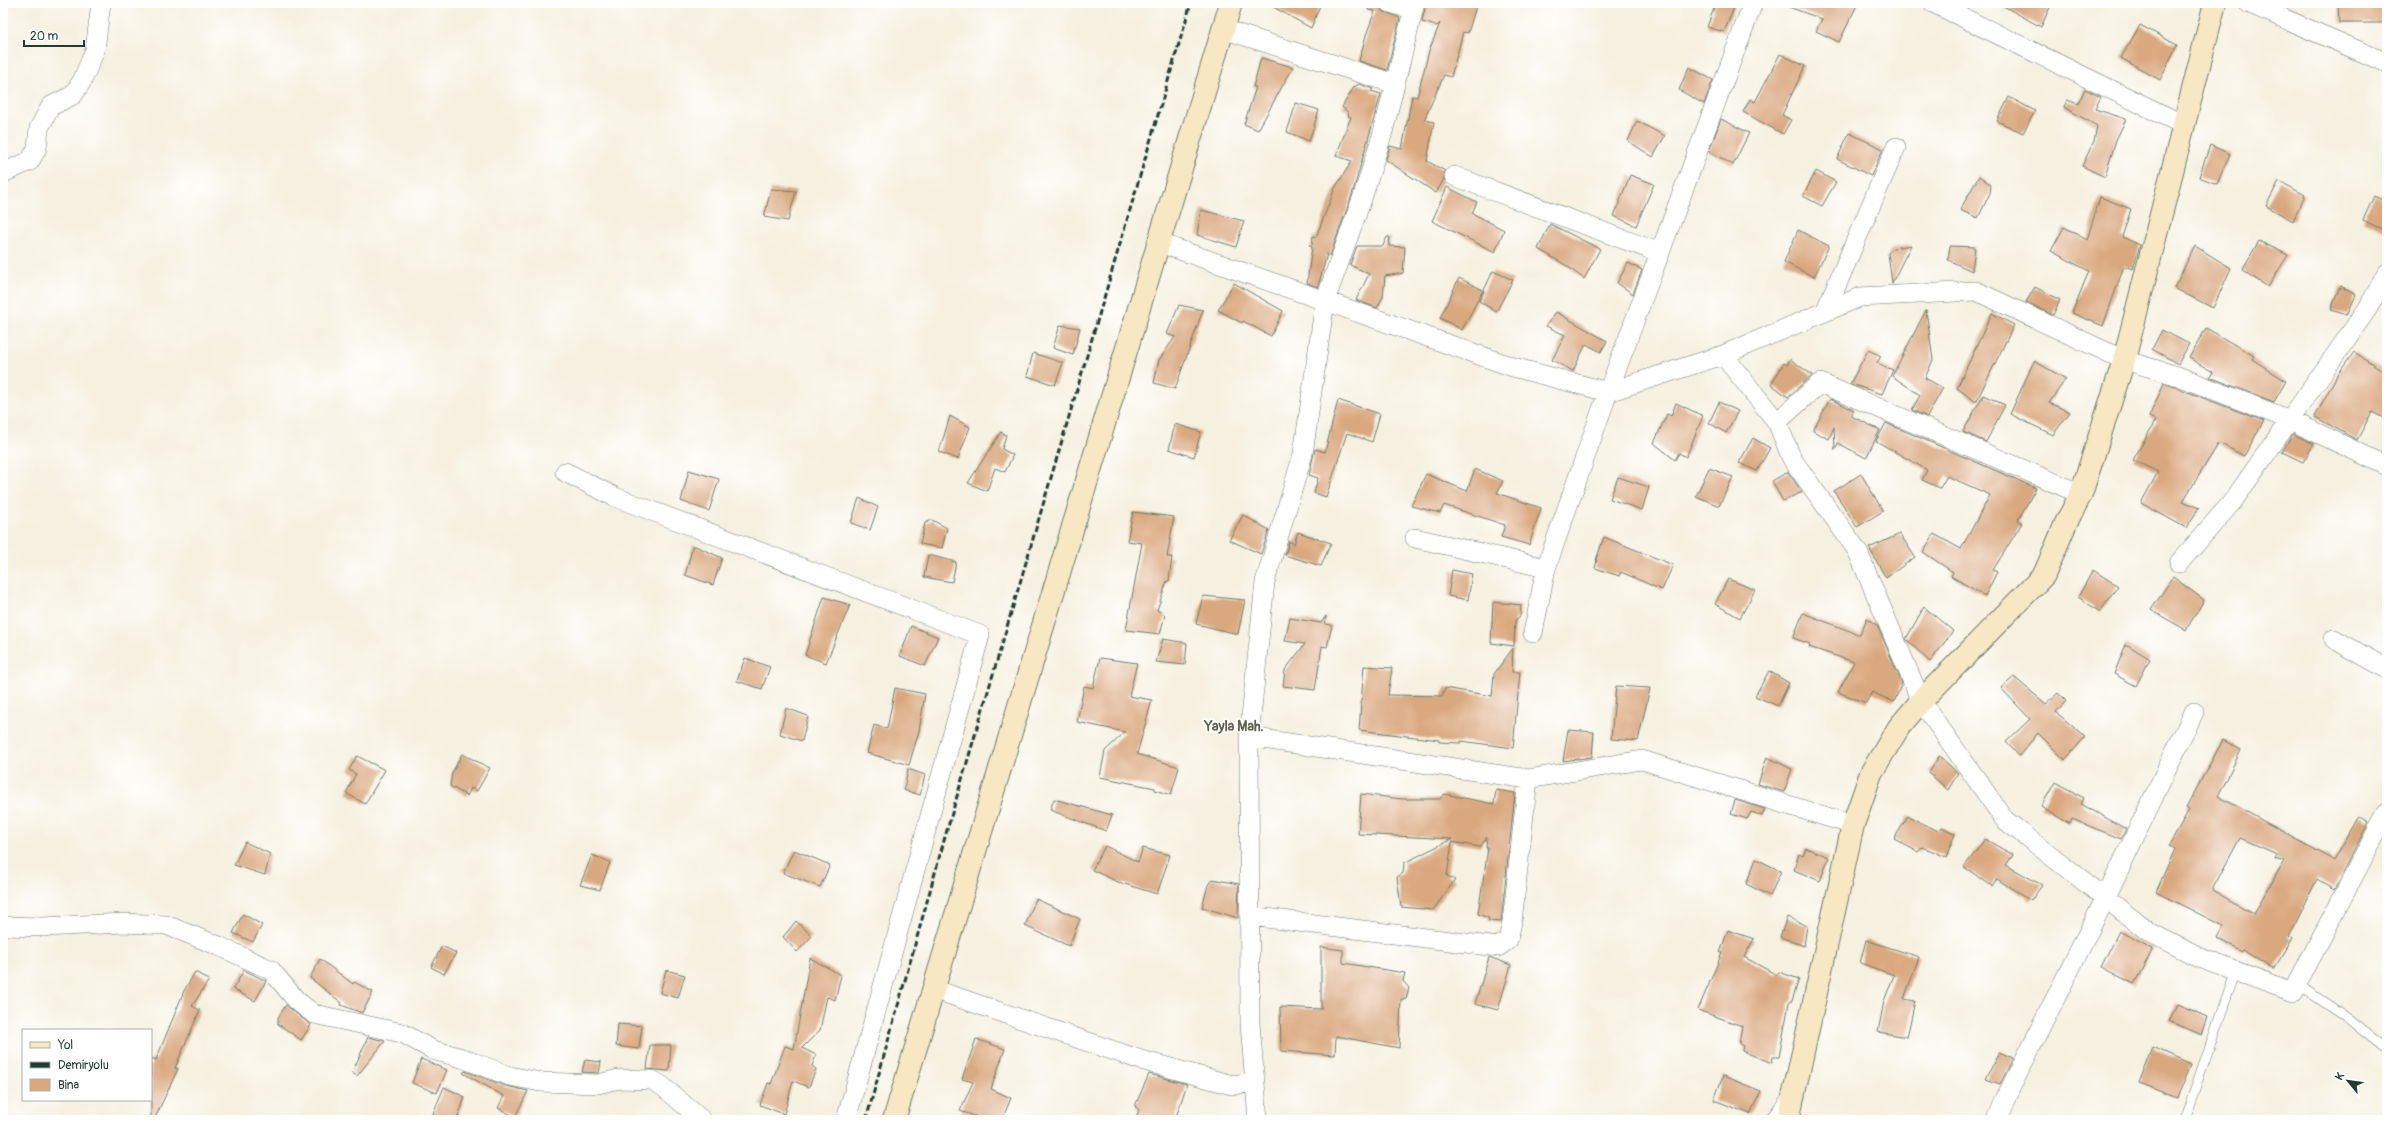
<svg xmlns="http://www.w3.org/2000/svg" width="2390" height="1123" viewBox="0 0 2390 1123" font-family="Pangolin,sans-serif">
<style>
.building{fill:#daa87f;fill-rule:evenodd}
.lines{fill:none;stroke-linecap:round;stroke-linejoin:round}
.lane-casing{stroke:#6a7c70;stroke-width:10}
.street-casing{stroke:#6a7c70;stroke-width:20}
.secondary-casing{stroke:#6a7c70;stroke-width:24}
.lane{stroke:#fff;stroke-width:9}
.street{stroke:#fff;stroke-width:19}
.secondary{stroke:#f8e7c3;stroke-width:22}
.rail{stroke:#1f3d34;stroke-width:3;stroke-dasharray:6 3;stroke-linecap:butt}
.labels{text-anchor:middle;stroke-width:4;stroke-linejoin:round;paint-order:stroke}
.district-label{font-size:14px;font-weight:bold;fill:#60624e;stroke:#fff}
</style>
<rect width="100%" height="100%" fill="#fff"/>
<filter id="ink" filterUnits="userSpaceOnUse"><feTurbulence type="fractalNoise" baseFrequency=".025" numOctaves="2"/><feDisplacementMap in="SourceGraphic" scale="8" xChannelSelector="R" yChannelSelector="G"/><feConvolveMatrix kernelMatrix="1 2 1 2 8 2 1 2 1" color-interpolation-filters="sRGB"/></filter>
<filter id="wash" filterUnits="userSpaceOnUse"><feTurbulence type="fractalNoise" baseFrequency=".012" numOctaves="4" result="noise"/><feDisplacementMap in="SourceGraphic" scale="16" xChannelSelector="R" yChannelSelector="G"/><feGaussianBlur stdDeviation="0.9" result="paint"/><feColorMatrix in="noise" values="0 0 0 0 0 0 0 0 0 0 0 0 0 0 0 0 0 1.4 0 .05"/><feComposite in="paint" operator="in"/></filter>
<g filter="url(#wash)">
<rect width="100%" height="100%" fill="#f5f0df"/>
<g id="blocks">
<path class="building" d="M1266 3H1321L1311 28Z
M1368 3H1379L1382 11 1400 18 1387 70 1359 61 1366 35 1375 11 1368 10Z
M1426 3H1477L1468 33 1463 32 1451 77 1444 75 1424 120 1434 122 1427 161 1445 171 1444 179 1436 193 1386 160 1390 146 1402 149 1412 96 1417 97 1429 51 1440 23 1437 26 1422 22Z
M1716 3H1736L1724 32 1707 27Z
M1783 3H1858L1839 42 1816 31 1822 19 1783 5Z
M1998 3H2052L2041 27Z
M2338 3H2387V23H2339Z
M2140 25 2177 45 2160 80 2121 58Z
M1780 54 1805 66 1782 115 1791 120 1783 134 1743 112 1750 99 1755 102Z
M1261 58 1293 67 1258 130 1244 124 1256 87H1253Z
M1689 67 1713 80 1704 104 1679 90Z
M1359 84 1373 89 1371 91 1381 94 1352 195 1330 256 1327 254 1318 287 1307 283 1312 247 1309 245H1312L1313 236 1316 237 1335 188 1352 161 1336 156 1351 117 1348 116 1349 113 1342 107 1354 87Z
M2085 89 2101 97 2095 109 2126 119 2116 140 2105 177 2082 166 2094 141 2097 126 2064 107 2067 100 2078 104Z
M2009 97 2035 111 2023 133 1997 121Z
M1296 103 1319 110 1309 141 1287 132Z
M1721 119 1749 133 1733 165 1709 151Z
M1637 121 1665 136 1653 157 1628 141Z
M1849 133 1883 149 1871 176 1837 159Z
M2210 145 2230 154 2217 184 2199 177Z
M1816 171 1836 182 1822 206 1803 196Z
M1630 175 1654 184 1636 226 1614 216Z
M1979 176 1991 185 1990 193 1978 218 1960 210Z
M2279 181 2305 195 2293 221 2266 206Z
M1447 187 1477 202 1472 213 1504 230 1495 252 1432 221Z
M771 189 796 191 788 221 764 217Z
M2374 196 2387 202V232L2363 220Z
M2100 197 2131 209 2122 237 2140 245 2133 269 2124 266 2103 326 2072 313 2089 271 2051 251 2064 227 2087 240Z
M1201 210 1244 221 1236 247 1197 235Z
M1550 224 1600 249 1584 279 1567 266 1538 249Z
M1798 230 1829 246 1814 277 1784 262Z
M1387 237H1390L1389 246 1405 247 1403 273 1385 276 1383 297 1377 308 1356 300 1369 274 1350 265 1357 246H1383Z
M2259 241 2288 255 2268 287 2242 270Z
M1911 245 1892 283 1888 253 1893 248Z
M1950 246 1975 247 1972 271 1948 260Z
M2195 246 2231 268 2213 308 2174 288Z
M1628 263 1642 270 1633 294 1617 283Z
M1493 271 1513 280 1496 312 1479 301Z
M1459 278 1483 290 1462 330 1440 318Z
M1234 283 1283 311 1271 336 1243 321 1242 323 1218 310Z
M2340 286 2356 295 2347 315 2331 310Z
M2035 287 2060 300 2053 315 2026 302Z
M1179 305 1203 310 1175 389 1154 383 1159 360 1175 337 1167 334Z
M1926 310 1933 360 1925 378 1943 388 1927 417 1912 410 1920 395 1892 376Z
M1556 312 1607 341 1601 352 1586 344 1573 371 1552 360 1565 335 1546 326Z
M1992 313 2014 325 1976 402 1957 388Z
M1060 325 1080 328 1073 355 1053 348Z
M2206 328 2254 356 2252 359 2286 381 2274 402 2210 377 2213 372 2189 358Z
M2162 330 2189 344 2178 364 2152 349Z
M1868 350 1881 356 1877 363 1893 370 1882 394 1850 384Z
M2354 352 2387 373V420L2372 412 2357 440 2315 417 2336 377Z
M1033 353 1063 363 1055 385 1027 376Z
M1790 359 1812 375 1788 397 1771 384 1784 363 1787 365Z
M2034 361 2066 379 2049 403 2070 412 2053 435 2010 414Z
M2164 383 2264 421 2244 456 2219 443 2183 501 2199 508 2186 528 2141 503 2158 472 2133 460 2156 420 2149 417Z
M1983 395 2005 405 1986 442 1963 432Z
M1830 399 1854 410 1851 416 1880 430 1866 458 1838 443 1835 450 1834 427 1829 439 1813 431Z
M1338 400 1380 414 1372 442 1347 433 1326 497 1314 493 1318 478 1309 475 1315 449 1325 452Z
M1719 402 1738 411 1726 433 1709 423Z
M1676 403 1703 416 1686 457 1679 453 1675 460 1654 443 1667 414 1671 416Z
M950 416 970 427 958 459 939 452Z
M1886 423 2036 488 2018 520 2022 523 1993 570 1997 572 1985 596 1951 576 1953 572 1923 552 1934 534 1961 549 1990 495 1947 476 1940 488 1922 480 1927 470 1876 441Z
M1175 424 1201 432 1194 457 1169 449Z
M1001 432 1006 435 1002 449 1013 455 1005 472 995 468 987 491 968 483Z
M2293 434 2314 444 2303 462 2282 452Z
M1753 438 1770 448 1757 471 1739 463Z
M1709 468 1733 477 1719 506 1696 496Z
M1475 469 1503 481 1497 493 1541 508 1529 545 1501 537 1505 525 1444 505 1440 513 1411 506 1426 474 1467 491Z
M689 470 719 479 709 511 681 501Z
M1788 472 1802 492 1783 501 1772 481Z
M1861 474 1883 511 1857 527 1834 491Z
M1618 477 1649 487 1642 510 1610 499Z
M859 498 878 507 870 530 851 523Z
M1133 512 1174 517 1167 557H1172L1169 581H1167L1157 610 1165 615 1160 634 1126 630 1142 543 1127 541Z
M1243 515 1269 530 1261 554 1229 540Z
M932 520 947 528 942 548 920 544 925 523Z
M1298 532 1331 543 1321 566 1285 555 1289 541 1294 544Z
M1900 534 1915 557 1886 578 1869 548Z
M1604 537 1673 565 1662 590 1621 572 1619 576 1595 568 1597 560H1596Z
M693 545 722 558 713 585 685 575Z
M928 555 956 562 952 582 924 577Z
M1452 570 1472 574 1468 600 1448 596Z
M2093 570 2118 586 2100 612 2078 597Z
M2173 577 2204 600 2186 630 2151 610Z
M1728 579 1755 590 1740 618 1715 604Z
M1203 596 1245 600 1238 634 1196 624Z
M824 597 850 605 826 663 805 655Z
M1493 602 1521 605 1520 616 1515 620 1514 646 1491 643Z
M1924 607 1953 631 1930 662 1906 639Z
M1803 613 1860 635 1867 618 1877 625 1902 683 1894 702 1872 692 1866 703 1838 692 1854 662 1809 647 1810 644 1793 638Z
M1326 616 1325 624 1332 625 1327 647 1322 646 1315 690 1283 686 1285 670 1305 644 1285 641 1290 618 1321 623Z
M911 626 938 637 925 666 900 656Z
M1163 639 1187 643 1185 665 1156 662Z
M2126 644 2150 659 2136 686 2114 674Z
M1513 648 1512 672H1520L1513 748 1461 741V743L1439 742V740L1359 730 1364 666 1392 668 1388 695 1442 696 1445 688 1492 696 1494 674Z
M745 658 770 667 762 689 737 681Z
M1100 658 1137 663 1129 696 1152 700 1137 754 1179 767 1171 795 1155 790V788L1100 777 1105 751 1125 732 1077 722 1084 686 1093 688Z
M1769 671 1789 683 1778 706 1755 696Z
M2014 677 2046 704 2058 693 2066 701 2056 712 2085 737 2065 760 2038 733 2019 756 2006 742 2030 719 2001 688Z
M1616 686 1650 688 1638 741 1611 739Z
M895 688 925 694 919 731 909 765 867 753 874 725 887 729Z
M786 708 808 716 802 741 780 734Z
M1568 730 1594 732 1592 757 1563 761Z
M2223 740 2241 750 2218 796 2334 860 2359 816 2369 822 2334 889 2317 879 2289 937 2292 939 2274 969 2243 949 2242 951 2217 938 2223 926 2156 892 2175 849 2169 845 2189 810 2186 808ZM2240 838 2277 854 2275 858 2284 861 2254 914 2212 890Z
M462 754 490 768 477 791 471 788 467 796 450 786 452 773Z
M357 756 385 770 365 804 346 793 356 774 349 770Z
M1939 756 1958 773 1948 790 1929 773Z
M1767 757 1792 769 1784 792 1758 784Z
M908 769 925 775 920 795 904 790Z
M2055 782 2084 798 2081 804 2126 829 2121 839 2072 819 2070 824 2041 807Z
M1496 790 1515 793 1501 922 1488 921 1489 918 1478 914 1488 848H1486L1487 837 1480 847 1452 842 1447 876 1455 880 1433 910 1401 907 1397 877 1403 873 1404 863 1452 839 1358 834 1361 794 1402 799H1440L1444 794 1494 804Z
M1054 799 1112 815 1106 831 1050 810Z
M1735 800 1765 809 1762 816 1751 812 1747 819 1731 814Z
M1908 816 1938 831 1942 827 1955 834 1946 857 1923 847 1918 852 1894 839Z
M1985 839 2013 855 2006 865 2042 885 2031 901 1997 879 1992 886 1964 867Z
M245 842 270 854 265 875 234 865Z
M1105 846 1138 862 1143 848 1170 855 1157 894 1118 882 1092 870Z
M1806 848 1829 857 1820 881 1794 870 1799 854 1803 856Z
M794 850 830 865 820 887 783 873Z
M592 855 610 862 600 890 580 885Z
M1756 859 1781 871 1770 896 1746 884Z
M1212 879 1239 884 1238 918 1202 907 1208 885Z
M1036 899 1080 919 1069 946 1025 926Z
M243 914 262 925 253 942 233 933Z
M1787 917 1807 926 1804 946 1780 937Z
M796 921 812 936 797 952 783 937Z
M1728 930 1754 939 1744 957 1777 975 1779 972 1799 979 1792 1001 1789 1003 1779 1057H1773L1772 1063 1742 1051 1743 1046 1739 1044 1742 1026 1698 1010 1722 953H1720Z
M2119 931 2153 949 2134 984 2101 967Z
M1866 940 1919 957 1904 999 1915 1001 1907 1037 1878 1032 1884 1001 1894 975 1860 963Z
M442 946 456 953 444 974 431 967Z
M1321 947 1343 950V963L1405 973 1403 981 1409 988 1406 999H1401L1399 1048 1336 1036 1335 1055 1281 1051 1280 1007 1321 1009Z
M1489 957 1511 965 1498 1010 1475 1004Z
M810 958 841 975 835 1000 827 997 820 1030 802 1048 816 1055 812 1066 816 1069 809 1087 793 1081 784 1114 760 1105 768 1083 771 1084 785 1046 794 1049Z
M320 959 353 984 354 982 373 992 362 1013 341 1005 342 1003 310 978Z
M244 970 266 981 255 1001 233 989Z
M666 970 685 975 678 998 660 993Z
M195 972 209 980 192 1006 200 1010 175 1068 178 1069 154 1120H151V1058L156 1060 184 991Z
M2177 1004 2208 1017 2202 1035 2169 1021Z
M286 1005 311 1025 301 1040 278 1024V1018Z
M618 1024 642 1026 639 1049 616 1046Z
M368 1037 385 1041 357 1076 352 1073Z
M976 1039 1005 1049 991 1089 1011 1098 1002 1120H987L960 1111 973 1082 962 1079Z
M650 1045H671L669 1071 647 1069Z
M2153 1047 2191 1064 2177 1098 2139 1083Z
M1999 1052 2013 1058 2000 1084 1986 1079Z
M421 1059 447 1070 437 1093 412 1083Z
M585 1060 601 1062 599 1073 582 1072Z
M465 1071 506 1086 528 1091 515 1117 498 1108 504 1096 463 1073Z
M1149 1074 1187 1084 1175 1120 1162 1116 1161 1120H1135L1139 1110 1135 1106Z
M1723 1076 1761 1091 1750 1114 1714 1100Z
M444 1087 465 1097 457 1120H440L432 1116Z"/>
</g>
</g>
<g filter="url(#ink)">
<use href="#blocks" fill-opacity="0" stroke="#6a7c70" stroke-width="1"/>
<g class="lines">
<defs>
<path id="lane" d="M2297 984 2346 1017 2387 1050
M2184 1120 2236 971"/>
<path id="street" d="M1390 3 1413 10
M1933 3 2184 125
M2248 3 2387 63
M1223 29 1395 84
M3 173 30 161 37 148 39 128 51 106 73 95 82 81 95 50 101 3
M1454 176 1660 253
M1157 242 1513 367 1608 392 1723 355 1860 297 1976 291 2124 360 2178 376 2290 420 2387 466
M1825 312 1896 147
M1723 355 1777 422 1792 459 1857 550 1921 701 2005 820 2149 932 2200 958 2293 992 2387 812
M1777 422 1820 383 2081 494
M565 472 615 497 980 635 846 1120
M1415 538 1546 568
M2179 563 2233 501 2368 308 2387 273
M1533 633 1546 568 1608 392 1753 3
M2334 639 2387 669
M1249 737 1528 779 1642 760 1853 825
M1250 916 1498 947 1508 940 1512 922 1528 779
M3 926 43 927 123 923 166 925 219 946 271 970 297 1001 314 1014 402 1033 433 1050 462 1058 510 1076 540 1082 598 1084 619 1079 652 1080 662 1086 702 1120
M933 989 1141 1060 1232 1085 1255 1082
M1258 1120 1250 1023 1249 737 1265 582 1303 454 1325 301 1362 199 1383 132 1415 3
M1775 1120 1793 1097
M1997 1120 2005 1099 2106 897 2194 712"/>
<path id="secondary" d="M894 1120 1231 3
M1788 1120 1853 825 1871 773 1899 727 1921 701 2044 575 2066 523 2081 494 2124 360 2215 3"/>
</defs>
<use href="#lane" class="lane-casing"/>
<use href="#street" class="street-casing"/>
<use href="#secondary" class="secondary-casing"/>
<use href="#lane" class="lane"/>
<use href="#street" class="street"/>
<use href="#secondary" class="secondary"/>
<path class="rail" d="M866 1120 945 837 1191 3"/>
</g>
</g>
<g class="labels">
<g class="district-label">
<text x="1234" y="731">Yayla Mah.</text>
</g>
</g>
<rect width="2390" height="1123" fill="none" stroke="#fff" stroke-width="16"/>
<rect x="22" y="1029" width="130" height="72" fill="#ffffff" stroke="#a5b1ae"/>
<rect x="30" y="1042" width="20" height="6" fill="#f8e7c3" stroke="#a5b1ae"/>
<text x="58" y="1049" font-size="12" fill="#1f3d34">Yol</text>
<rect x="30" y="1062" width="20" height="6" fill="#1f3d34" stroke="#a5b1ae"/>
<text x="58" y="1069" font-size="12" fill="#1f3d34">Demiryolu</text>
<rect x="30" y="1079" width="20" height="12" fill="#daa87f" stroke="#a5b1ae"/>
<text x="58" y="1089" font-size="12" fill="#1f3d34">Bina</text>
<g transform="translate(2348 1081) rotate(299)" stroke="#ffffff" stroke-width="3" paint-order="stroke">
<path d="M0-3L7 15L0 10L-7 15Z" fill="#1f3d34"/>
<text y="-6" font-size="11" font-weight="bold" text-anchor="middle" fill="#1f3d34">K</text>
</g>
<path d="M24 40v6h60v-6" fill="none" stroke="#1f3d34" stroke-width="2"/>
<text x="30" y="40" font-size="12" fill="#1f3d34" stroke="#ffffff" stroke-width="3" paint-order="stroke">20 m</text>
</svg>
